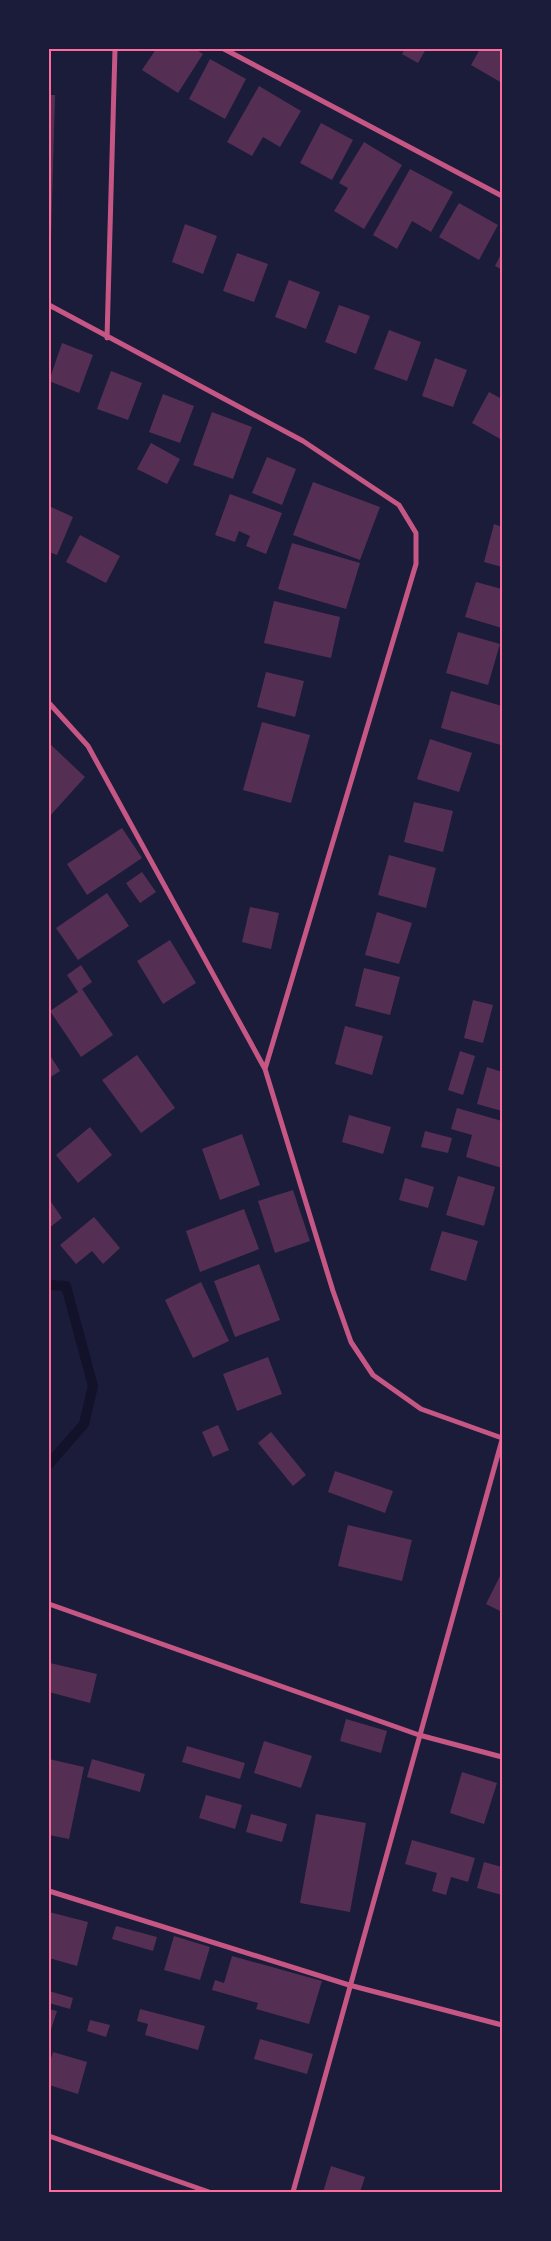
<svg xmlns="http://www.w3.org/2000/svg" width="551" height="2241" viewBox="0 0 551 2241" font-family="Helvetica,sans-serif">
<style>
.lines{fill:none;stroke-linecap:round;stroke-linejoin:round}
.stream{stroke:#12122b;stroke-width:10}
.building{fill:#542f53}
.minor{stroke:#c65784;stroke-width:5}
.neatline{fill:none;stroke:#ff6b9d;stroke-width:2}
</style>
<rect width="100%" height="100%" fill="#1b1b3a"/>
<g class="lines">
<path class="stream" d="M49 1285 66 1286 93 1386 84 1424 49 1464"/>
</g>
<path class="building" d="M156 49H195L203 54 178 93 142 70Z
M405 49H426L418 63 402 54Z
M480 49H502V83L471 65Z
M210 59 246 79 225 119 189 99Z
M259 86 301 111 280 147 263 137 252 156 227 142Z
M49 95H55L51 239H49Z
M321 123 353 140 332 180 300 163Z
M364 142 402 165 364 229 334 211 348 188 339 183Z
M410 169 453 192 431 232 412 221 397 249 373 235Z
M459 203 498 225 479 260 439 237Z
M185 224 217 236 203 274 172 262Z
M502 252V270L495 266Z
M237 253 268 264 254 302 223 291Z
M289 280 320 292 306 329 275 317Z
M339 305 370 316 356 354 325 342Z
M389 330 421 342 407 381 374 369Z
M62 343 93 355 79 393 49 381Z
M435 358 467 370 453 407 422 396Z
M111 371 142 383 128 420 97 409Z
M489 392 502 399V440L472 423Z
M163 394 194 406 180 443 149 432Z
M212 412 252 427 233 479 193 465Z
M151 443 180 459 167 484 137 469Z
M267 457 296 469 282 505 252 493Z
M313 482 380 507 360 560 293 535Z
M230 494 282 513 266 554 246 546 250 536 239 531 235 542 215 535Z
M49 506 73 517 57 555 49 552Z
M494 524 502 527V567L484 562Z
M80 535 120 556 106 583 66 562Z
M292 543 360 563 346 609 278 589Z
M476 582 502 589V628L465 617Z
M274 601 340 617 331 658 264 643Z
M458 632 500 644 488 685 446 673Z
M266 672 304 681 295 717 257 707Z
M451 691 502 706 501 745 441 728Z
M262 722 310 735 291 803 243 790Z
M430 739 472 753 459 792 417 779Z
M49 743 85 777 49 817Z
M414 802 453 811 443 852 404 842Z
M122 828 142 858 87 895 67 864Z
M389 855 436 868 426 908 378 895Z
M142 872 156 892 140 903 126 883Z
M107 893 129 926 78 960 56 928Z
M250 907 279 913 271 949 242 942Z
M377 912 412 923 399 964 365 955Z
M170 940 196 983 163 1004 137 961Z
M81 965 92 982 82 989 113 1035 81 1057 50 1011 78 992 67 975Z
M364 968 400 977 390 1015 355 1006Z
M473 1000 493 1005 483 1043 464 1038Z
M345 1026 383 1036 372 1075 335 1064Z
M460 1051 475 1056 463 1095 448 1090Z
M49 1054 60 1071 49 1078Z
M137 1055 175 1108 141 1133 102 1080Z
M487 1067 502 1072V1111L477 1104Z
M457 1108 502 1121V1168L466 1157 472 1135 451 1129Z
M349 1115 391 1127 383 1154 342 1142Z
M90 1127 112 1155 78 1183 56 1155Z
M425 1131 452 1138 448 1153 421 1147Z
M242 1134 260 1185 220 1200 202 1149Z
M458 1176 495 1187 484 1226 446 1215Z
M405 1178 434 1187 428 1208 399 1200Z
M293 1190 310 1241 275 1253 258 1201Z
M49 1199 62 1218 49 1228Z
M244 1209 259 1249 200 1272 186 1231Z
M94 1217 120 1248 103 1264 92 1251 76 1264 60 1245Z
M442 1231 478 1241 466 1281 430 1270Z
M259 1264 280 1320 235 1337 214 1281Z
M201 1282 229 1341 193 1358 165 1300Z
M268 1357 282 1394 237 1411 223 1374Z
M218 1425 229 1450 213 1457 202 1432Z
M271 1432 306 1475 293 1486 258 1443Z
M335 1471 393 1491 385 1513 328 1492Z
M348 1525 412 1540 402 1581 338 1566Z
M502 1572V1612L486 1604Z
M50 1663 97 1674 90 1703 49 1692Z
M346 1719 387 1731 381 1753 340 1741Z
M264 1741 312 1756 301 1788 254 1773Z
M187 1746 245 1763 240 1779 182 1762Z
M49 1759 84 1767 69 1839 49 1835Z
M92 1759 145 1774 140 1792 87 1777Z
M462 1772 497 1783 484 1824 450 1813Z
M206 1795 242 1805 235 1829 199 1818Z
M251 1814 287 1824 282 1842 246 1832Z
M316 1814 366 1823 350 1912 300 1903Z
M412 1840 475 1858 468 1882 451 1877 446 1895 432 1891 437 1873 405 1864Z
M484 1862 502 1867V1895L477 1888Z
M49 1912 88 1922 77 1966 49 1958Z
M116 1926 157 1937 153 1951 112 1939Z
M174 1936 210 1947 200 1980 164 1970Z
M232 1956 322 1981 309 2024 256 2009 258 2003 212 1990 215 1980 224 1983Z
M49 1991 73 1998 70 2009 49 2003Z
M49 2009 57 2011 49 2036Z
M140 2009 205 2026 198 2050 145 2035 148 2024 137 2021Z
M90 2020 110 2025 106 2037 87 2031Z
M260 2039 313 2054 307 2074 254 2059Z
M53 2052 87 2062 78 2094 49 2085V2065Z
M331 2166 365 2177 360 2192H323Z"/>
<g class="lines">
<path class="minor" d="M224 49 502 196
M49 305 303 441 399 505 416 533V564L265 1069
M107 338 115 49
M49 703 88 746 265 1069 333 1291 351 1342 373 1375 421 1409 502 1438
M49 1604 419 1735 502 1757
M49 1891 349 1985 502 2025
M49 2136 209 2192
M293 2192 502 1440"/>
</g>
<rect width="551" height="2241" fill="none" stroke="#1b1b3a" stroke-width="100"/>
<rect x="50" y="50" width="451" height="2141" class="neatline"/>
</svg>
